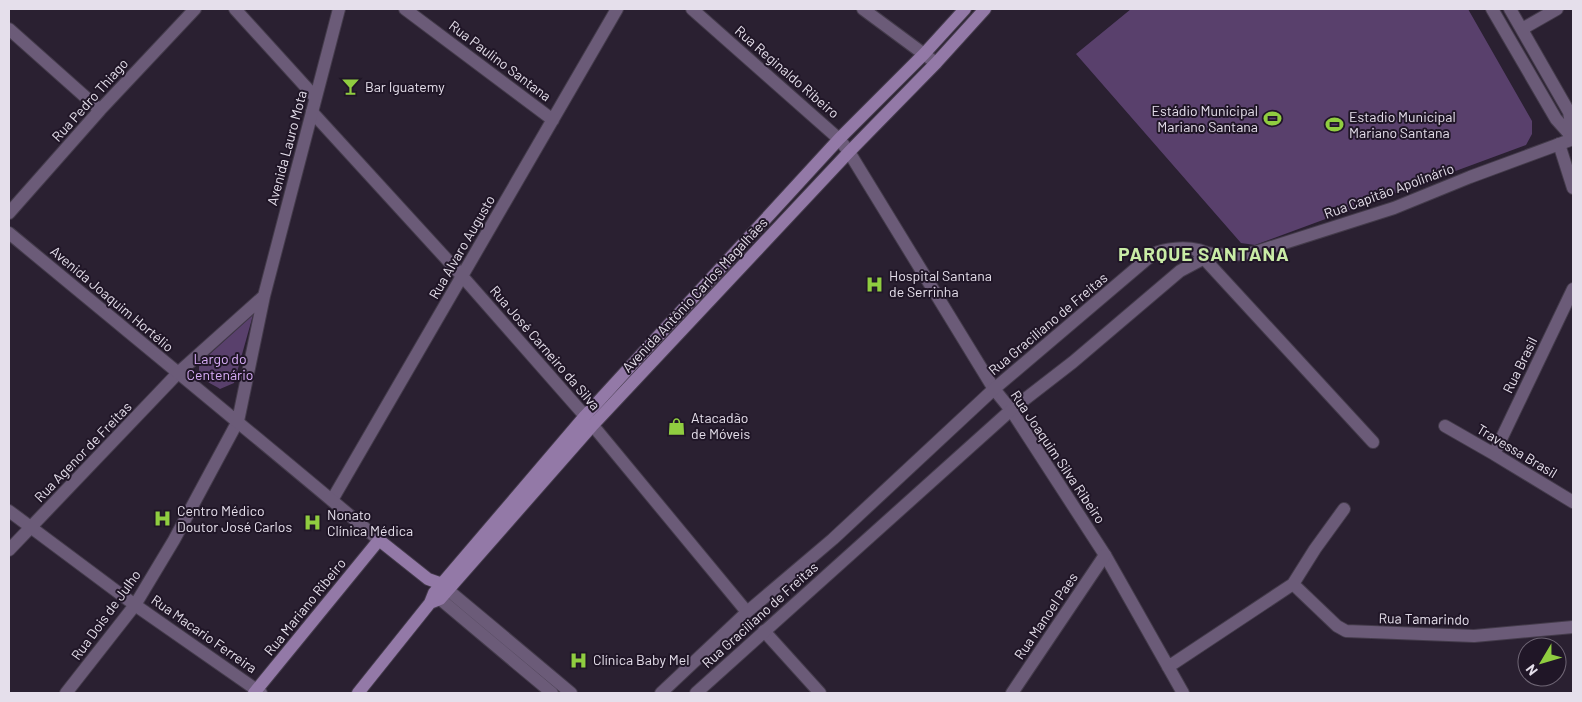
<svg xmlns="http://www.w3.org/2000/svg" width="1582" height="702" viewBox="0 0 1582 702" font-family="Barlow,sans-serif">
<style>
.green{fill:#59406c}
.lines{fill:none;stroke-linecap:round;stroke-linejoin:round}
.minor-casing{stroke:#443b4b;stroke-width:14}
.tertiary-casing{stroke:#443b4b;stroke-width:14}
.secondary-casing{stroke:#443b4b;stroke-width:14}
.minor{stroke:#6b5b78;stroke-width:12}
.tertiary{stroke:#6b5b78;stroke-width:12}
.secondary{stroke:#9379a7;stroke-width:12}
.labels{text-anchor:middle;stroke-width:4;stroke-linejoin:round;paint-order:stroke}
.street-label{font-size:14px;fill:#e5dfeb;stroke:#201627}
.poi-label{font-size:14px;fill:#e5dfeb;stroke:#201627;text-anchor:start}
.park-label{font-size:14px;fill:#d8adf8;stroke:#201627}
.district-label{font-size:19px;font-weight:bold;letter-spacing:1px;fill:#c9eca6;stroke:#201627}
</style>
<rect width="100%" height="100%" fill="#2a2031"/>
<path class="green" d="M1131 9H1468L1532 121V134L1526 145 1255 245 1241 243 1076 54Z
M253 315 234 383 220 389C209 382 195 378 200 363Z"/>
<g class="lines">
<defs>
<path id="minor" d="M405 9 553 120
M692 9 839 139 849 152 994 389 1011 410 1105 555 1183 693
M863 9 936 63
M1492 9 1556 119 1573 138
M1510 9 1569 112 1573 135
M9 29 100 110
M1522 29 1557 9
M312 112 462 276 585 416 747 612
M1559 144 1573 188
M9 213 100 110 195 9
M1198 252 1373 442
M1445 426 1494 454 1573 502
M1494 454 1573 289
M332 500 617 9
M9 511 135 605 261 693
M9 550 178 373
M1293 584 1315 549 1344 509
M764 631 820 693
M1168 667 1293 584 1337 626 1346 631 1474 636 1573 627
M66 693 135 605 174 540 238 421"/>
<path id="tertiary" d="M235 9 315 97
M9 233C132 335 257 437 379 540
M178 373 264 296
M238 421 264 296 339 9
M448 590 571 693
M440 599 552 693
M661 693 747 612 833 539 994 389 1153 254C1166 248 1185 247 1199 250 1204 252 1209 254 1214 254 1228 256 1242 255 1256 252L1394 208 1470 177 1573 139
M696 693 1011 410 1073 362 1180 271 1212 254
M1012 693 1105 555"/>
<path id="secondary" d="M430 603 434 593 585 416 839 139 924 54 965 9
M254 693 379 540 428 579 442 584 448 590
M358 693 430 603 440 599 592 426 849 152 936 63 985 9"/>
</defs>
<use href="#minor" class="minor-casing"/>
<use href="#tertiary" class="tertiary-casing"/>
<use href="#secondary" class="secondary-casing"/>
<use href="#minor" class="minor"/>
<use href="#tertiary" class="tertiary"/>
<use href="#secondary" class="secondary"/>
</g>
<defs>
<symbol id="bar-bare" viewBox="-9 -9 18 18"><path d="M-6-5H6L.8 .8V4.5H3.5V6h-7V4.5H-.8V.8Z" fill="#90cd40" stroke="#201627" stroke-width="2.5" paint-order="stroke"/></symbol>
<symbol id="stadium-bare" viewBox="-9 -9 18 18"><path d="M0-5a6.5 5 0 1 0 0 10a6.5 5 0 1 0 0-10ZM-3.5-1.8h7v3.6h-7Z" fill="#90cd40" stroke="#201627" stroke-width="2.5" paint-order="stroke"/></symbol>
<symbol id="hospital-bare" viewBox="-9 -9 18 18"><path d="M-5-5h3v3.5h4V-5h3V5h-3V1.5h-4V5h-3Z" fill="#90cd40" stroke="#201627" stroke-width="2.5" paint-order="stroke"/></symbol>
<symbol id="shop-bare" viewBox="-9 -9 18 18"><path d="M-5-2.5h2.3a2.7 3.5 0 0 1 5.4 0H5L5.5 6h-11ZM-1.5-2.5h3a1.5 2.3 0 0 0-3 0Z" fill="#90cd40" stroke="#201627" stroke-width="2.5" paint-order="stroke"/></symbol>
</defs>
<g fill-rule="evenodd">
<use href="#bar-bare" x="338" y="74" width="25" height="25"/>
<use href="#stadium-bare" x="1260" y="106" width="25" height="25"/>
<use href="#stadium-bare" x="1322" y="112" width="25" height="25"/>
<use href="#hospital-bare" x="862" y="272" width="25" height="25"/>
<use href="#shop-bare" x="664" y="414" width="25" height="25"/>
<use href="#hospital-bare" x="150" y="506" width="25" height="25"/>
<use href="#hospital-bare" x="300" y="510" width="25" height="25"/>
<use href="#hospital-bare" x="566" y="648" width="25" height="25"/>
</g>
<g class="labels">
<g class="street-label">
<text transform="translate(500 61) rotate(37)" y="5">Rua Paulino Santana</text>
<text transform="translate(787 72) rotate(41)" y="5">Rua Reginaldo Ribeiro</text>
<text transform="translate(90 100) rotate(-48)" y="5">Rua Pedro Thiago</text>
<text transform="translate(287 148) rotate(-75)" y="5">Avenida Lauro Mota</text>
<text transform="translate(1389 191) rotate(-20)" y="5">Rua Capitão Apolinário</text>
<text transform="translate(462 247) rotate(-60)" y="5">Rua Alvaro Augusto</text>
<text transform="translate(695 295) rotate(-47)" y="5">Avenida Antônio Carlos Magalhães</text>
<text transform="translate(112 299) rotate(40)" y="5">Avenida Joaquim Hortélio</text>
<text transform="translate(1048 324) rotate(-40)" y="5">Rua Graciliano de Freitas</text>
<text transform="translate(545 348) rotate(49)" y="5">Rua José Carneiro da Silva</text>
<text transform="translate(1520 365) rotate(-64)" y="5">Rua Brasil</text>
<text transform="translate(1517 451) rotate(31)" y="5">Travessa Brasil</text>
<text transform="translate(83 452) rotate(-46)" y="5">Rua Agenor de Freitas</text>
<text transform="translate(1058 457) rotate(56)" y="5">Rua Joaquim Silva Ribeiro</text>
<text transform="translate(305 607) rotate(-51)" y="5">Rua Mariano Ribeiro</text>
<text transform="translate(106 615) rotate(-54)" y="5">Rua Dois de Julho</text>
<text transform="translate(760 615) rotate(-42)" y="5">Rua Graciliano de Freitas</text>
<text transform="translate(1046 616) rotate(-56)" y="5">Rua Manoel Paes</text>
<text transform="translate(1424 619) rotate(1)" y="5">Rua Tamarindo</text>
<text transform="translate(204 634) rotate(35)" y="5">Rua Macario Ferreira</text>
</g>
<g class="poi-label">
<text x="365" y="92">Bar Iguatemy</text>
<text x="1258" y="116" text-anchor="end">Estádio Municipal<tspan x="1258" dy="16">Mariano Santana</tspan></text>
<text x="1349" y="122">Estadio Municipal<tspan x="1349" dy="16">Mariano Santana</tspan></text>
<text x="889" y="281">Hospital Santana<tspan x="889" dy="16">de Serrinha</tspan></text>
<text x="691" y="423">Atacadão<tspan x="691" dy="16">de Móveis</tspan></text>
<text x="177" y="516">Centro Médico<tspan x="177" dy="16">Doutor José Carlos</tspan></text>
<text x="327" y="520">Nonato<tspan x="327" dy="16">Clínica Médica</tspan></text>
<text x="593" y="665">Clínica Baby Mel</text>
</g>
<g class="park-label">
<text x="220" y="364">Largo do<tspan x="220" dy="16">Centenário</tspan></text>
</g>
<g class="district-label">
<text x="1204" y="261">PARQUE SANTANA</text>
</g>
</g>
<rect width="1582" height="702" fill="none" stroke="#e5dfeb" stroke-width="20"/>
<g transform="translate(1542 662) rotate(232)"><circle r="24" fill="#201627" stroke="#6f6675"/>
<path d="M0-4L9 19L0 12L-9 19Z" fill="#90cd40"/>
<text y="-8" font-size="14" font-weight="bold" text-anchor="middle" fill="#e5dfeb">N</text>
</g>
</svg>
